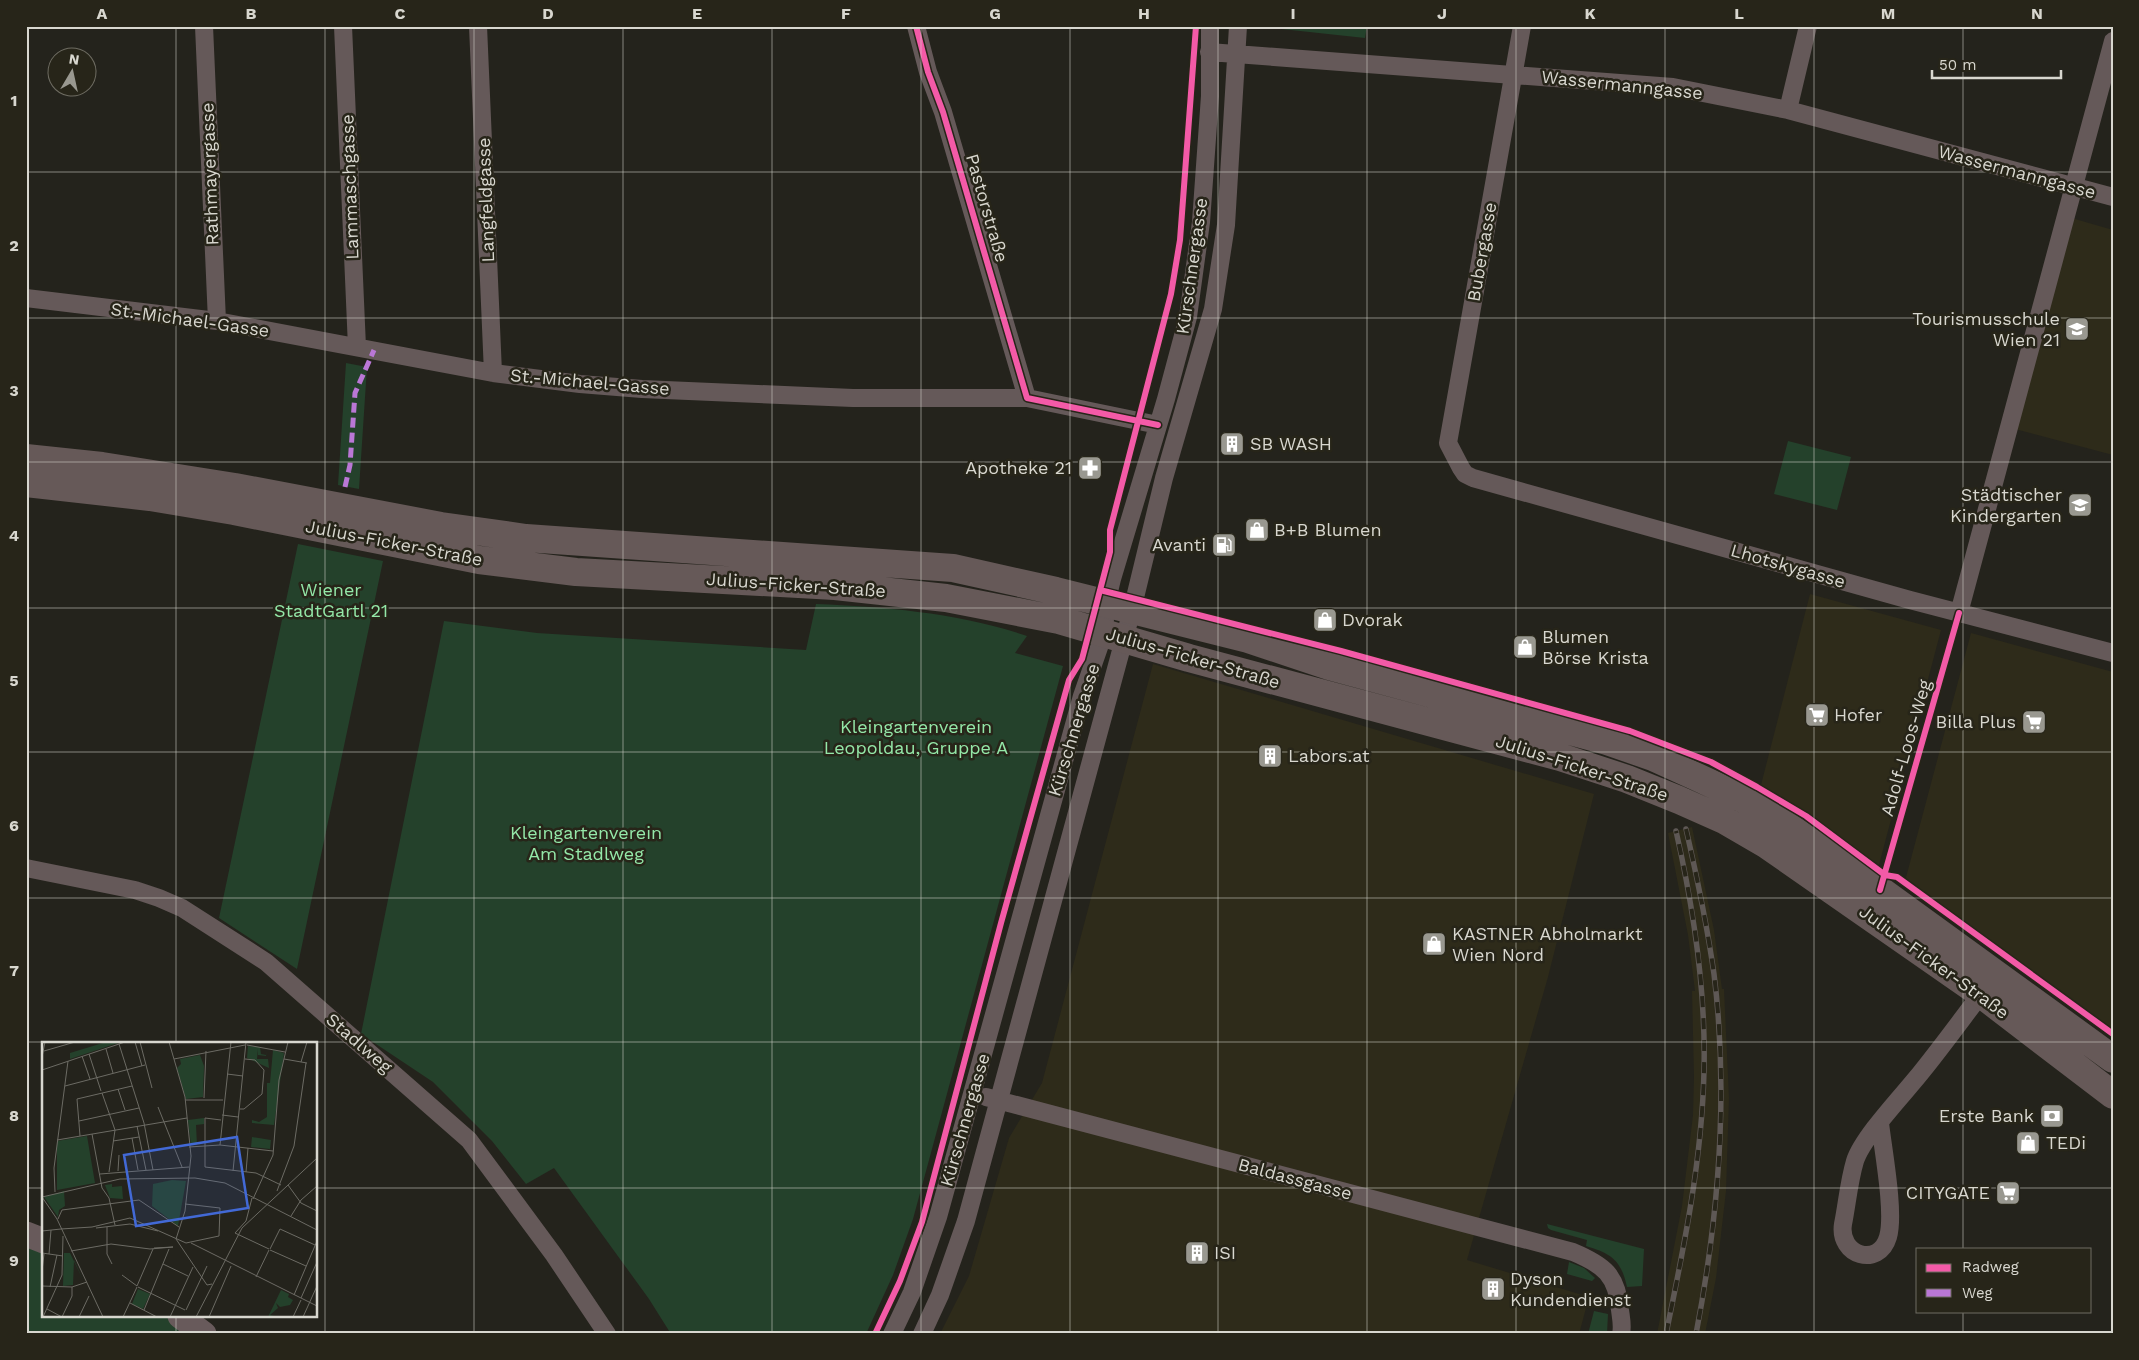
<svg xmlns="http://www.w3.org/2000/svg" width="2139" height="1360" viewBox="0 0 2139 1360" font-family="'Work Sans',sans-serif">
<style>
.built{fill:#2e2b1a}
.green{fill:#24412b}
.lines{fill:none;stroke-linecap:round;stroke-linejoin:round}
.street{stroke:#655959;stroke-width:18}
.secondary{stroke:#685a5b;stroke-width:25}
.primary{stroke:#665958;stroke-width:28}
.rail-casing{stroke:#5e5855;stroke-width:5.5}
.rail{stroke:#272519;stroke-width:4;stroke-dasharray:11;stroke-linecap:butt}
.quiet{stroke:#ba77d6;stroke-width:5;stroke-dasharray:10 5;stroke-linecap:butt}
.cycleway-casing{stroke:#272519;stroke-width:9}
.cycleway{stroke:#f35aa7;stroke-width:6}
.grid{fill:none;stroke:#d8d7cf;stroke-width:1;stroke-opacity:0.55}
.labels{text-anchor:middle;stroke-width:5;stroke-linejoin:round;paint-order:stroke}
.street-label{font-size:18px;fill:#d8d7cf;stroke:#272519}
.poi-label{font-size:18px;fill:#d8d7cf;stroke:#272519;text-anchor:start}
.park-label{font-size:18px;fill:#94e8a8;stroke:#272519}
.inset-road{fill:none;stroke:#6c6b64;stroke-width:1}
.view{fill:#4269d6;fill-opacity:0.15;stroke:#4269d6;stroke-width:2.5}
.inset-edge{fill:none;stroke:#d8d7cf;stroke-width:2.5}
.neatline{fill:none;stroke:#d8d7cf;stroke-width:2}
.grid-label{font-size:16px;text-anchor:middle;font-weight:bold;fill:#d8d7cf}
</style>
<rect width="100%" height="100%" fill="#24231c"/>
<path class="built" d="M2075 219 2113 230V455L2015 429 2071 220Z
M1810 594 1941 630 1879 865 1803 812 1761 785Z
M1971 633 2113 672V1033L1904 885Z
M1153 664 1594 794 1548 977 1467 1260 1589 1297 1579 1334H940L969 1276 1009 1138 1042 1083Z
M1692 827 1714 930 1722 989H1724L1729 1098 1726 1191 1716 1278 1705 1334H1657L1682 1206 1693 1115 1694 1077 1692 991H1695L1688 935 1668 833Z"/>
<path class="green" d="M1253 26H1367L1365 38Z
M346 363 367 367 359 489 338 485Z
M1788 441 1851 457 1837 510 1774 494Z
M298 544 383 561 297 969 219 918Z
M816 604C887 607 959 613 1027 636L1015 653 1063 666 913 1219 893 1275 866 1334H671L649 1299 554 1168 526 1184 492 1141 433 1082 361 1034 444 621 537 633 806 650Z
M1547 1224 1644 1249 1642 1286 1627 1287C1621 1260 1612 1254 1586 1246L1587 1240 1551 1230 1548 1228Z
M26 1234 44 1241V1316H180L204 1334H26Z
M1569 1262 1584 1268 1595 1278 1592 1281 1567 1274Z
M1594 1311 1608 1314 1607 1334H1588Z"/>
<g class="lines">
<path class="street" d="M204 26 217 321
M343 26 357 347
M478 26 493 373
M916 26 928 72 943 112 1027 398
M1522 26 1448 443 1461 468 1465 474 1473 478 1910 600 2113 653
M1209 52 1673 87 1788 110 2113 197
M1788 110 1808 26
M26 298 217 321 493 373 580 384 642 389 853 398H1027L1158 425
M1959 613 2113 41
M26 868 135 890 159 898 182 908 266 962 469 1140 554 1255 607 1334
M986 1097 1573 1252C1604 1265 1617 1275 1620 1310 1621 1318 1623 1326 1621 1334
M1880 1123C1883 1150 1895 1213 1888 1237 1879 1268 1838 1256 1843 1224 1847 1204 1849 1181 1855 1161 1863 1136 1906 1092 1923 1070 1943 1045 1962 1019 1981 994
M892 1334 912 1292 938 1217 1082 696 1104 633 1106 604 1112 579 1166 399 1188 317 1201 222 1210 96V26
M922 1334 940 1295 966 1221 1132 610 1164 478 1213 309 1226 225 1238 26"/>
<path class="secondary" d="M26 1234 44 1241
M180 1316 204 1334"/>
<path class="primary" d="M26 458 102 466 235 487 441 526 526 538 953 568 1056 591 1248 639 1329 666 1607 741 1653 757 1697 777 1740 797 1779 820 1880 890 2113 1059
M26 483 150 497 234 511 479 560 576 572 835 586 946 598 1059 620 1189 658 1560 757 1627 779 1679 800 1724 820 1767 845 1981 994 2113 1095"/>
<defs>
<path id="rail" d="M1686 829C1697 877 1707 925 1714 974 1729 1095 1719 1215 1696 1334
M1666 1334C1684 1247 1702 1160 1704 1071 1706 990 1694 910 1676 831"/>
</defs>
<use href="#rail" class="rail-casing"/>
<use href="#rail" class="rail"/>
<path class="quiet" d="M345 487 350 465 355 393 374 350"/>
<defs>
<path id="cycleway" d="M916 26 928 72 943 112 1027 398 1158 425
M1100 590 1341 651 1630 731 1711 762 1757 787 1806 816 1885 875 1897 877 2113 1034
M1880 890 1959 613
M875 1334 900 1281 922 1222 1001 923 1069 680 1082 659 1110 552V530L1171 294 1180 240 1196 26"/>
</defs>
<use href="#cycleway" class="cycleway-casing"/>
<use href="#cycleway" class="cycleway"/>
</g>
<path class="grid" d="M176 26V1044M325 26V1334M474 26V1334M623 26V1334M772 26V1334M921 26V1334M1070 26V1334M1218 26V1334M1367 26V1334M1516 26V1334M1665 26V1334M1814 26V1334M1963 26V1249M26 172H2113M26 318H2113M26 462H2113M26 608H2113M26 752H2113M26 898H2113M26 1042H2113M26 1188H44M316 1188H2113M1963 1311V1334M176 1316V1334"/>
<defs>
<symbol id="school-square" viewBox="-11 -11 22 22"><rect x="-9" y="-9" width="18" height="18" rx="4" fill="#999890" stroke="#272519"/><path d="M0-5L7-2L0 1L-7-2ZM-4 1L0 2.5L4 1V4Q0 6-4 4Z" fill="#fff"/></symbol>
<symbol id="building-square" viewBox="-11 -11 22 22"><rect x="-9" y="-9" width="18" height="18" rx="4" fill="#999890" stroke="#272519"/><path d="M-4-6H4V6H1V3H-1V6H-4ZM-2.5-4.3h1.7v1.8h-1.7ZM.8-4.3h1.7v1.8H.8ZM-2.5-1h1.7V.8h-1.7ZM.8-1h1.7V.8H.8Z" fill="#fff"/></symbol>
<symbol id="pharmacy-square" viewBox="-11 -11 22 22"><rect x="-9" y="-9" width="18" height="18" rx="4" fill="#999890" stroke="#272519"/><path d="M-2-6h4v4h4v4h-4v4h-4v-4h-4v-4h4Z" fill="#fff"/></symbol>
<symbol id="shop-square" viewBox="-11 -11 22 22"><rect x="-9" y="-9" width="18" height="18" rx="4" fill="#999890" stroke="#272519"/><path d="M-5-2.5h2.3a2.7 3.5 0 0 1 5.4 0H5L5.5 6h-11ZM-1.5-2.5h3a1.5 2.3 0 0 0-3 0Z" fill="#fff"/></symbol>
<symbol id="fuel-square" viewBox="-11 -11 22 22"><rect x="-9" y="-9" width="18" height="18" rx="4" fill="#999890" stroke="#272519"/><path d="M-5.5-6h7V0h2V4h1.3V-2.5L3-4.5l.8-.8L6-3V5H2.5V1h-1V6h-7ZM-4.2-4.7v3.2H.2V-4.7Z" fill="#fff"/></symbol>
<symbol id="supermarket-square" viewBox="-11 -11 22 22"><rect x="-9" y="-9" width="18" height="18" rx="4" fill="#999890" stroke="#272519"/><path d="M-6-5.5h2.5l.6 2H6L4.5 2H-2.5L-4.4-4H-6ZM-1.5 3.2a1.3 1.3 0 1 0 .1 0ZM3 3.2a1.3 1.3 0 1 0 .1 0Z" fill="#fff"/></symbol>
<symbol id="bank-square" viewBox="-11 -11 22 22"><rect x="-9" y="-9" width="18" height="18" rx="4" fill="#999890" stroke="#272519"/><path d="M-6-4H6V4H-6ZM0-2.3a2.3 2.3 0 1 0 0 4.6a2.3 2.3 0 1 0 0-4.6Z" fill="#fff"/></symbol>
</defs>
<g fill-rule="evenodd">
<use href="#school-square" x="2063" y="315" width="28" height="28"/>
<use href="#building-square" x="1218" y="430" width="28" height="28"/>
<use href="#pharmacy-square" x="1076" y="454" width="28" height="28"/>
<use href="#school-square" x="2066" y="491" width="28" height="28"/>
<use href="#shop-square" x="1243" y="516" width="28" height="28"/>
<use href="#fuel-square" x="1210" y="531" width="28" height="28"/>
<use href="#shop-square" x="1311" y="606" width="28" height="28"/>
<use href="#shop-square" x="1511" y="633" width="28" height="28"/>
<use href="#supermarket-square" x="1803" y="701" width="28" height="28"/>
<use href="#supermarket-square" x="2020" y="708" width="28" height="28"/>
<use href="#building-square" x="1256" y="742" width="28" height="28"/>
<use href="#shop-square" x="1420" y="930" width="28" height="28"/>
<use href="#bank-square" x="2038" y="1102" width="28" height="28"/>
<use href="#shop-square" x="2014" y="1129" width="28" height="28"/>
<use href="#supermarket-square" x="1994" y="1179" width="28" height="28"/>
<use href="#building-square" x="1183" y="1239" width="28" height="28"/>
<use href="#building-square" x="1479" y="1275" width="28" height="28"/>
</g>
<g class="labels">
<g class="street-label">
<text transform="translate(1622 85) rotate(6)" y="6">Wassermanngasse</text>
<text transform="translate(2017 172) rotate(15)" y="6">Wassermanngasse</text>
<text transform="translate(210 174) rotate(-92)" y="6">Rathmayergasse</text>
<text transform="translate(350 187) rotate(-92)" y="6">Lammaschgasse</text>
<text transform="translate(486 200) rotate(-92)" y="6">Langfeldgasse</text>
<text transform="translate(987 208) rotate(74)" y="6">Pastorstraße</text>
<text transform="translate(1482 252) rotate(-80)" y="6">Bubergasse</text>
<text transform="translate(1192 266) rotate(-82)" y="6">Kürschnergasse</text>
<text transform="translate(190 320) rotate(8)" y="6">St.-Michael-Gasse</text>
<text transform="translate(590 382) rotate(5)" y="6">St.-Michael-Gasse</text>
<text transform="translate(394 543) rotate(11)" y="6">Julius-Ficker-Straße</text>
<text transform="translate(1788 566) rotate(16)" y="6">Lhotskygasse</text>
<text transform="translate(796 585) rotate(4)" y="6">Julius-Ficker-Straße</text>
<text transform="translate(1193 658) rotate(16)" y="6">Julius-Ficker-Straße</text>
<text transform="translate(1074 730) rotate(-73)" y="6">Kürschnergasse</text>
<text transform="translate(1906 748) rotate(-74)" y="6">Adolf-Loos-Weg</text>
<text transform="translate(1582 768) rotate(18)" y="6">Julius-Ficker-Straße</text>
<text transform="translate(1934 962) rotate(36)" y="6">Julius-Ficker-Straße</text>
<text transform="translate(359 1043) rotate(41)" y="6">Stadlweg</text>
<text transform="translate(965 1120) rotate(-74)" y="6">Kürschnergasse</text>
<text transform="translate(1295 1179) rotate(15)" y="6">Baldassgasse</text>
</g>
<g class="poi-label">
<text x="2060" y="325" text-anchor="end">Tourismusschule<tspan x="2060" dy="21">Wien 21</tspan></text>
<text x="1250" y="450">SB WASH</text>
<text x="1072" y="474" text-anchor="end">Apotheke 21</text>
<text x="2062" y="501" text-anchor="end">Städtischer<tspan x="2062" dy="21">Kindergarten</tspan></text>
<text x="1274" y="536">B+B Blumen</text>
<text x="1206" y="551" text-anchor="end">Avanti</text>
<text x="1342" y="626">Dvorak</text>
<text x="1542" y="643">Blumen<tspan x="1542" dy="21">Börse Krista</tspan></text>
<text x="1834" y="721">Hofer</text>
<text x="2016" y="728" text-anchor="end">Billa Plus</text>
<text x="1288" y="762">Labors.at</text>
<text x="1452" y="940">KASTNER Abholmarkt<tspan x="1452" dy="21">Wien Nord</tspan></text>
<text x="2034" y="1122" text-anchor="end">Erste Bank</text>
<text x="2046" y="1149">TEDi</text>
<text x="1990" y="1199" text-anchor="end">CITYGATE</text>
<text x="1214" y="1259">ISI</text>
<text x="1510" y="1285">Dyson<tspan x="1510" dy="21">Kundendienst</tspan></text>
</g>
<g class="park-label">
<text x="331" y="596">Wiener<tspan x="331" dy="21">StadtGartl 21</tspan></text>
<text x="916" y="733">Kleingartenverein<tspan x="916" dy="21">Leopoldau, Gruppe A</tspan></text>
<text x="586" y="839">Kleingartenverein<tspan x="586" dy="21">Am Stadlweg</tspan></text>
</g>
</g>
<g transform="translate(42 1042)">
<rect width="275" height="275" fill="#24231c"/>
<path d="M64 0H79L28 17V11ZM206 4 218 5 219 12 224 13 225 7 224 14 216 13V7L215 17H226L227 26 205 16ZM231 8 242 11 232 83 210 81V78L217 80 225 75V41H228ZM158 13 162 24 161 55 144 57 135 26 139 22 138 17ZM162 76V82L154 83 155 103H149L146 78ZM45 94 53 141 15 148V99ZM210 95 229 98 228 107 209 105ZM130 138 144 139 136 184 110 164 111 142ZM70 142V145L80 144 81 157 68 156 63 143ZM22 149 23 164 17 168 16 175 2 155ZM22 211H28L42 240 32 218 31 243 21 244ZM96 247 108 252 101 267 90 262ZM239 248 247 252 246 255 251 258 248 263 238 265 234 261 236 266 228 273 237 275H226Z" fill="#24412b"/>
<path class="inset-road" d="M93 0 100 24M98 0 110 46M127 0 143 55 149 114 143 169 134 197M77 2 102 81 111 128M205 3 243 10M64 7 71 31M2 9 33 0M47 12 59 49M40 14 48 37M0 15 3 0M132 17 203 3M242 17 265 21M259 20 265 0M0 28 83 0M185 32 201 34M23 44 103 23M76 47 83 68M60 51 73 88 67 130M162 56 164 9M143 58H181M116 65 140 125M198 67H202L220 52 222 28 213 18 203 17M180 73 196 75M179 78 163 76V125L214 131 239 143M37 79 97 66M95 84 104 128M50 92 60 146 67 156 73 183M38 94 35 57 90 44M90 96 96 128M15 98 145 76M71 99 97 95M178 103 189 0M147 105 178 103 231 109M76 129 77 113M191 129 204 0M204 130 206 106M58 132 147 125M246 143 259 161 275 169M235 149 252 104 264 21M13 150 12 126 26 19M0 155 78 137 153 136 183 141 275 188M0 155 15 177 61 275M210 156 204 179 193 191 227 207M211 157 231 113 237 38 246 0M249 174 259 158 275 144M16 177 20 168 97 158 137 185M65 185V212L70 222M54 186 88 182 116 189M19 187 50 185 88 176 144 201 177 194 178 166 143 162M0 189 19 187M134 197 165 243 170 242M149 201 275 264M112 206 131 205M228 207 238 187 273 203M228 208 264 224M29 209 69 202 108 207 131 205M0 211 21 214M7 212 9 188M121 222 146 234M0 229 2 212M80 233 95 244M214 235 227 208M0 244 30 245 45 240M95 244 111 207M8 245 15 213M96 245 143 268M252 253 275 199M259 256 275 220M88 261 115 275M5 267 20 275M102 268 127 207M144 268 165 224M1 275 20 233 21 194M20 275 30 254V245M37 275 47 254M81 275 95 245M128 275 151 225M154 275 200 186 275 116M167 275 189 224M251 275 259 258M261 275 275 244"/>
<path class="view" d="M195 95 206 166 94 184 82 113Z"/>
<rect width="275" height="275" class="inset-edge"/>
</g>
<rect width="2139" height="1360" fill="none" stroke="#272519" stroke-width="55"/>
<rect x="1916" y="1248" width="175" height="65" fill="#272519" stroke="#6e6c62"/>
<rect x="1926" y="1264" width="25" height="8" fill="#f35aa7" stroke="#6e6c62"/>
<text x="1962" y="1272" font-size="15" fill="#d8d7cf">Radweg</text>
<rect x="1926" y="1289" width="25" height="8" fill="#ba77d6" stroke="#6e6c62"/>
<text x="1962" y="1298" font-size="15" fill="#d8d7cf">Weg</text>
<g transform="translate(72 72) rotate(9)"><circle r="24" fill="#272519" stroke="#6e6c62"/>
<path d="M0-4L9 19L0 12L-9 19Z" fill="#999890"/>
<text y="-8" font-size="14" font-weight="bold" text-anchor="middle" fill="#d8d7cf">N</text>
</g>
<path d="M1932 70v8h129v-8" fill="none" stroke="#d8d7cf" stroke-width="2.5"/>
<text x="1939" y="70" font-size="15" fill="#d8d7cf" stroke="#272519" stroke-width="4" paint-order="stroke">50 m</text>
<rect x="28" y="28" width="2084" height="1304" class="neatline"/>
<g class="grid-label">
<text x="102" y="19">A</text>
<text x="251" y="19">B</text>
<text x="400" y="19">C</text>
<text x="548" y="19">D</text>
<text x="697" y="19">E</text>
<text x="846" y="19">F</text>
<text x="995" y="19">G</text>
<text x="1144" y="19">H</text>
<text x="1293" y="19">I</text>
<text x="1442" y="19">J</text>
<text x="1590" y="19">K</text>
<text x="1739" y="19">L</text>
<text x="1888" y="19">M</text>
<text x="2037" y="19">N</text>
<text x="14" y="106">1</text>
<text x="14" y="251">2</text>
<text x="14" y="396">3</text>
<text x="14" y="541">4</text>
<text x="14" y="686">5</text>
<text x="14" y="831">6</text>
<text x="14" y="976">7</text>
<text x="14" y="1121">8</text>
<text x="14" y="1266">9</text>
</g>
</svg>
